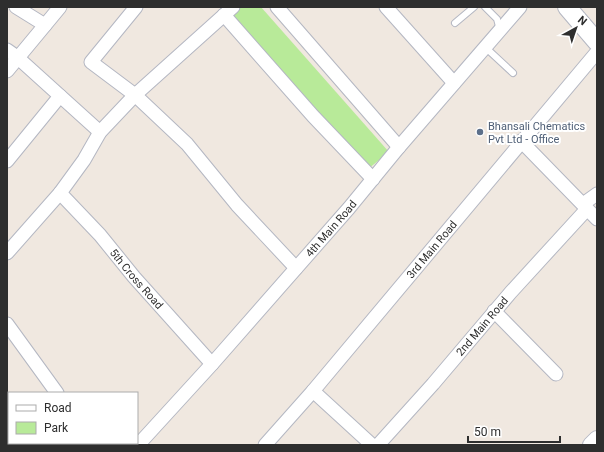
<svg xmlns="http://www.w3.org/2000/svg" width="604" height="452" viewBox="0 0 604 452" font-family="Roboto,sans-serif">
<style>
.green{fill:#b8ea99}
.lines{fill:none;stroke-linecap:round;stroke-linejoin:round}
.service-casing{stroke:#b4b7c2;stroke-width:8}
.minor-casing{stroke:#b4b7c2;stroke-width:15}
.tertiary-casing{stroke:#b4b7c2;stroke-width:18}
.secondary-casing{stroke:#b4b7c2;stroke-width:20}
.service{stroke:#fff;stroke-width:6}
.minor{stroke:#fff;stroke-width:13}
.tertiary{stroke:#fff;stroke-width:16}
.secondary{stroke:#fff;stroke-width:18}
.service-dot{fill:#5c6f8a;stroke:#fff;stroke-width:1.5}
.labels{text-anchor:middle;stroke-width:4;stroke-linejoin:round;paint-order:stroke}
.service-label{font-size:11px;fill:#4e5e75;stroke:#fff;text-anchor:start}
.street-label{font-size:11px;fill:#2e2e2e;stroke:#fff}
</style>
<rect width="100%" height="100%" fill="#f0e8e0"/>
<path class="green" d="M236 7H261L389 152 368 169 230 12Z"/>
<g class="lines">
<defs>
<path id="service" d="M485 7 497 19 500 30
M455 23 474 7
M485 47 513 73"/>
<g id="minor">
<path d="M16 7 45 25"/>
<path d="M136 7 91 62 135 95 187 144 237 205 296 268"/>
<path d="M277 7 399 147"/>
<path d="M386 7 454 83"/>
<path d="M224 15 313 116 373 179"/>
<path d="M7 50 17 57 100 132"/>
<path d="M7 71 60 7"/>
<path d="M521 141 597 219"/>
<path d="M7 161 60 96"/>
<path id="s1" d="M60 193 100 235 134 277 212 364"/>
<path d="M583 204 597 194"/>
<path d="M7 253 60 193 84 160 100 132 135 95 233 7"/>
<path d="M494 311 556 374"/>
<path d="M7 324 57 393"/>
<path d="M313 391 372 445"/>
<path d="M98 443 100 445"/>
<path d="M25 445 28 443"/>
<path id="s2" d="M138 445 212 364 349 208 399 147 520 7"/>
<path id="s3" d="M265 445 313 391 597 52"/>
<path id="s4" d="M378 445 433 384 511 292 587 209"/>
</g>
<path id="tertiary" d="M591 445 597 439"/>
<path id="secondary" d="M567 7 597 42"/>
</defs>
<use href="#service" class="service-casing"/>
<use href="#minor" class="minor-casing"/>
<use href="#tertiary" class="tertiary-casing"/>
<use href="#secondary" class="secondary-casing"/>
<use href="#service" class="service"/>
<use href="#minor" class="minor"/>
<use href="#tertiary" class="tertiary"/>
<use href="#secondary" class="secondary"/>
</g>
<circle class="service-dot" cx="480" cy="132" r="4"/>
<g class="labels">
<g class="service-label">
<text x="488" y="130">Bhansali Chematics<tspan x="488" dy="13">Pvt Ltd - Office</tspan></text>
</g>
<g class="street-label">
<text dy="4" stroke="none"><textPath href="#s2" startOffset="290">4th Main Road</textPath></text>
<text dy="4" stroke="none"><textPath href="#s3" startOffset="257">3rd Main Road</textPath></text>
<text dy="4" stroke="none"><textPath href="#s1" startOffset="115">5th Cross Road</textPath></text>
<text dy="4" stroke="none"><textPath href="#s4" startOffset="158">2nd Main Road</textPath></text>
</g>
</g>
<rect width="604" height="452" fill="none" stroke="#2e2e2e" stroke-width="16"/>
<rect x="8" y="392" width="130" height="52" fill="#ffffff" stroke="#ababab"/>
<rect x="16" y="405" width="20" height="6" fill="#ffffff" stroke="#ababab"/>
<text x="44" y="412" font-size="12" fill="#2e2e2e">Road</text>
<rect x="16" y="422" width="20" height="12" fill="#b8ea99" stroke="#ababab"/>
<text x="44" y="432" font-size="12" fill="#2e2e2e">Park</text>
<g transform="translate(576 28) rotate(40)" stroke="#ffffff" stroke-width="3" paint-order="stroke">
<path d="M0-3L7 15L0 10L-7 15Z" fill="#2e2e2e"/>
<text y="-6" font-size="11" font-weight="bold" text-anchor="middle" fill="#2e2e2e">N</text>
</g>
<path d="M468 436v6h92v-6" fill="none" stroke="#2e2e2e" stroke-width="2"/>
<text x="474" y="436" font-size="12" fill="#2e2e2e" stroke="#ffffff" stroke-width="3" paint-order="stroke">50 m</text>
</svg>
